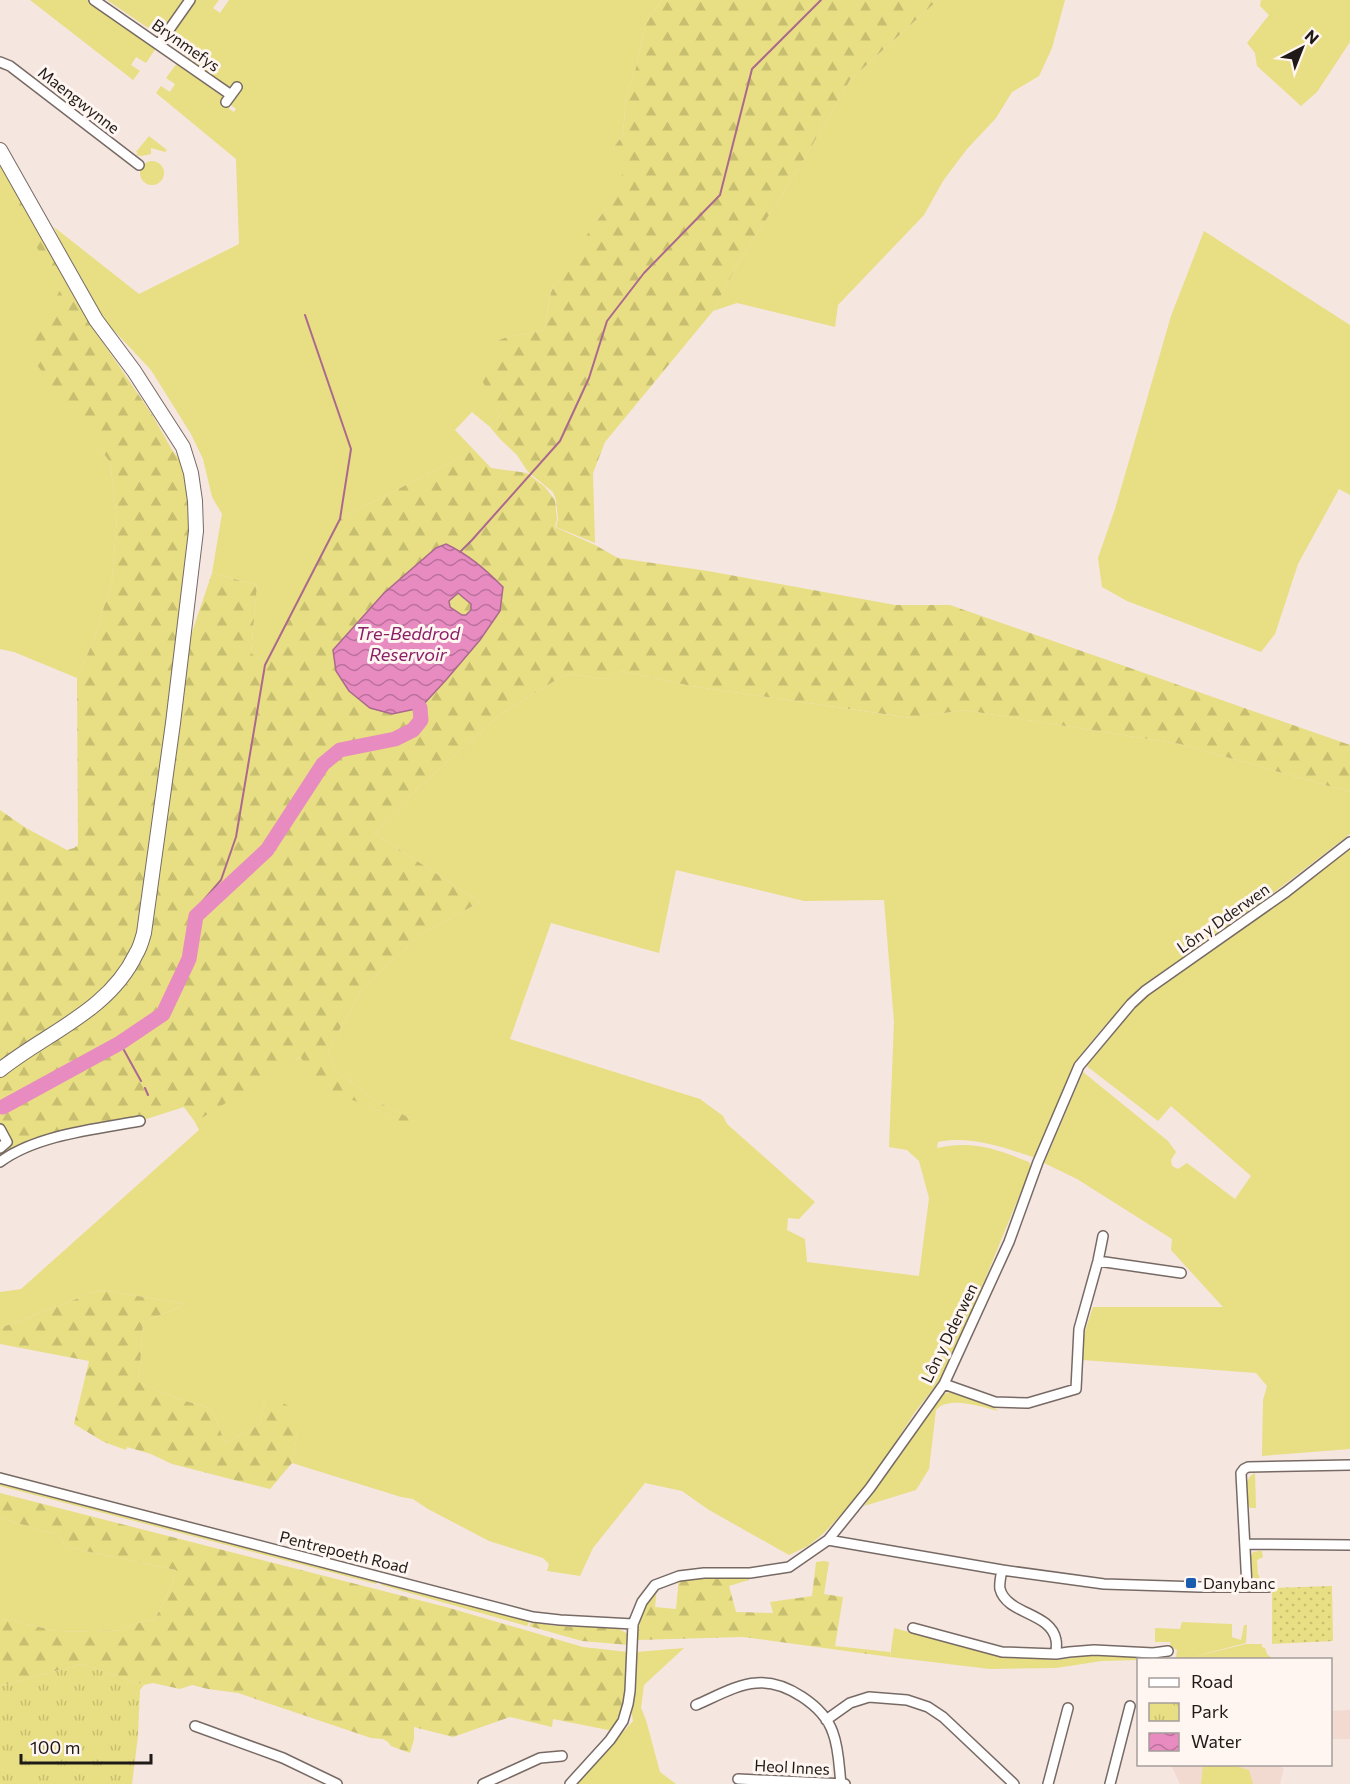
<svg xmlns="http://www.w3.org/2000/svg" width="1350" height="1784" viewBox="0 0 1350 1784" font-family="Commissioner,sans-serif">
<style>
.built{fill:#f2dad0}
.grass{fill:#e8de83;fill-rule:evenodd}
.forest{fill:url(#forest-firs)}
.park{fill:url(#park-tufts)}
.garden{fill:url(#garden-dots)}
.water{fill:url(#water-waves);stroke:#ab698e;stroke-width:1.5;fill-rule:evenodd}
.lines{fill:none;stroke-linecap:round;stroke-linejoin:round}
.stream{stroke:#ab698e;stroke-width:2}
.river{stroke:#e78bc1;stroke-width:15}
.street-casing{stroke:#776a64;stroke-width:12}
.secondary-casing{stroke:#776a64;stroke-width:16}
.street{stroke:#fff;stroke-width:9}
.secondary{stroke:#fff;stroke-width:14}
.poi-dot{fill:#1a5dae;stroke:#fff5f1;stroke-width:2}
.labels{text-anchor:middle;stroke-width:6;stroke-linejoin:round;paint-order:stroke}
.street-label{font-size:16px;fill:#1f1a17;stroke:#fff5f1}
.poi-label{font-size:16px;fill:#1f1a17;stroke:#fff5f1;text-anchor:start}
.water-label{font-size:18px;font-style:italic;fill:#8b1f67;stroke:#fff5f1}
</style>
<defs>
<pattern id="forest-firs" width="22" height="20" patternUnits="userSpaceOnUse" patternTransform="scale(1.5)"><rect width="22" height="20" fill="#e8de83"/><path d="M5 1l3.5 6h-7zM16 11l3.5 6h-7z" fill="#c7be70"/></pattern>
<pattern id="park-tufts" width="24" height="20" patternUnits="userSpaceOnUse" patternTransform="scale(1.5)"><rect width="24" height="20" fill="#e8de83"/><path d="M3 7l-1-3M5 7V3M7 7l1-3M15 17l-1-3M17 17v-4M19 17l1-3" fill="none" stroke="#c7be70"/></pattern>
<pattern id="garden-dots" width="8" height="8" patternUnits="userSpaceOnUse" patternTransform="scale(1.5)"><rect width="8" height="8" fill="#e8de83"/><path d="M2 2h.1M6 6h.1" fill="none" stroke="#c7be70" stroke-width="1.8" stroke-linecap="round"/></pattern>
<pattern id="water-waves" width="16" height="10" patternUnits="userSpaceOnUse" patternTransform="scale(1.5)"><rect width="16" height="10" fill="#e78bc1"/><path d="M0 5q4-4 8 0t8 0" fill="none" stroke="#bb719c"/></pattern>
</defs>
<rect width="100%" height="100%" fill="#f6e6e0"/>
<path class="built" d="M1350 1710V1739H1331V1711Z
M1283 1764 1282 1768H1284L1280 1784H1180L1171 1765Z"/>
<path class="grass" d="M30 0H88L156 48 146 63 136 57 131 65 140 71 133 80Z
M107 0H184L163 29 159 32H154Z
M196 0H219L213 8 220 13 229 0H662L646 22 636 68 626 95 623 135 613 148 622 154 628 165 602 214 565 267 551 291 544 330 504 338 497 341V352L481 376 500 416 490 427 472 412 455 430 474 450 340 519 265 665 251 653 257 585 212 573 222 514 212 497 203 459 191 434 151 370 104 320 75 273 54 227 139 294 239 244 236 159 156 93 161 86 170 92 175 84 166 78 177 63 185 69 188 66 225 93 228 105 230 107 229 109 234 112 236 109 231 105 236 95V87L226 86 173 46 171 36Z
M938 0H1065L1052 48 1039 76 1012 92 996 118 967 149 943 181 924 215 838 305 835 327 737 303 713 311 737 265 796 173 850 80Z
M1261 0H1350V42L1317 92 1301 106 1257 66 1255 53 1247 43 1269 15 1260 6Z
M149 136 167 150 165 152 151 148V154L142 156 136 155 138 153 136 152Z
M0 156 22 195 12 201 65 280 29 353 110 462 117 517 112 580 95 637 77 678 14 652 0 649Z
M140 173a12 12 0 1 1 24 0a12 12 0 1 1-24 0Z
M1204 231 1350 325V495L1339 489 1298 564 1275 634 1261 652 1127 601 1102 587 1098 558 1115 509 1171 316Z
M622 671 691 686 911 718 964 710 1180 744 1350 792V834L1207 944 1139 988 1100 1031 1079 1057 1036 1158C1004 1148 972 1135 938 1142L937 1148C973 1140 996 1149 1029 1162L1031 1167 968 1321 940 1380 915 1412 868 1485 824 1533 808 1546 789 1555 709 1510 682 1491 645 1483 593 1548 580 1576 547 1571 549 1564 543 1558 489 1541 428 1509 413 1499 401 1497 292 1463 297 1437 266 1395 260 1424 225 1443 212 1409 179 1399 139 1382 143 1322 187 1304 100 1290 0 1328V1292L21 1289 199 1130 195 1122 273 1071 301 1057 327 1089 394 1117 403 1125 410 1118 378 1102 335 1070 328 1050 363 988 420 935 480 902 374 833 419 787 502 713 566 674 609 679ZM676 870 804 901 884 900 894 1022 889 1147 907 1150 919 1161 929 1198 919 1276 807 1262 805 1239 787 1230 788 1218 799 1219 815 1202 727 1124 723 1116 700 1099 510 1039 551 923 659 953Z
M1350 849V1449L1262 1456 1263 1400 1267 1386 1256 1373 1083 1360 1084 1334 1093 1307H1223L1171 1250 1172 1239 1077 1179 1044 1163 1083 1072 1168 1141 1176 1152 1171 1160 1172 1166 1178 1169 1187 1163 1235 1199 1251 1176 1171 1106 1158 1121 1084 1064 1131 1009 1148 993Z
M950 1392C967 1398 984 1400 999 1411 982 1407 948 1395 936 1410L929 1469 916 1490 864 1506 940 1395Z
M1255 1473 1256 1508H1250C1242 1498 1243 1479 1255 1473Z
M0 1482 378 1581 376 1584 0 1486Z
M0 1518 58 1535 66 1547 176 1570 171 1587 155 1619 134 1624 123 1630 61 1632 9 1620 0 1619Z
M1259 1551H1262L1263 1557 1257 1560 1258 1575H1259L1260 1579 1256 1580C1248 1573 1248 1560 1253 1552Z
M382 1582 530 1621 527 1626 381 1585Z
M1182 1622 1232 1624V1637L1241 1640 1244 1625H1247L1246 1643 1189 1658 1246 1644H1262V1647L1265 1648 1267 1654 1273 1659 1138 1660 1102 1661 1056 1668 990 1669 890 1657 894 1628 992 1655 1057 1660 1098 1654 1176 1659 1177 1650 1171 1647 1170 1642H1155V1628L1180 1629Z
M684 1648 644 1685 641 1708 646 1720 660 1772 676 1784H575L633 1721 631 1710 636 1652Z
M1203 1765H1233L1249 1770 1253 1784H1201Z"/>
<path class="forest" d="M662 0H938L850 80 796 173 737 265 713 311 605 442 593 473 595 543 556 527 558 519 556 500 553 492 528 472 517 455 500 439 490 427 500 416 480 376 496 352 497 341 504 338 544 330 551 292 564 267 602 214 627 165 622 155 613 148 623 135 626 95 636 68 646 22Z
M22 195 89 322 153 416 172 450 191 473 196 531 133 972 188 644 212 573 257 585 251 653 265 665 340 519 474 450 491 468 527 473 545 487 555 500 557 519 555 527 595 545 618 558 708 571 895 605H950L1350 745V792L1180 744 964 710 912 718 691 686 622 671 609 679 566 674 502 713 419 787 374 833 480 902 420 935 363 988 328 1050 335 1070 378 1102 410 1118 417 1128 403 1126 394 1117 326 1089 300 1057 195 1122 184 1107 140 1121 70 1134 0 1162V810L26 828 67 850 74 848 78 845 77 678 95 637 112 580 117 517 110 462 28 353 65 280 48 268 12 201Z
M100 1290 187 1304 143 1322 139 1382 179 1399 212 1409 225 1443 260 1424 266 1394 296 1410 297 1437 292 1463 270 1489 172 1464 151 1454 127 1447 126 1450 104 1442 74 1424 89 1361 0 1344V1328Z
M0 1493 446 1607 583 1647 628 1652 627 1699 613 1731 553 1719 552 1727 510 1717 453 1737 414 1727V1739L410 1753 391 1746 388 1742 383 1739 371 1738 238 1693 208 1689 192 1685 180 1689 153 1683 144 1685 82 1664 0 1686V1619L9 1620 61 1632 123 1630 134 1624 155 1619 171 1587 176 1570 66 1547 58 1535 0 1518Z
M824 1561 829 1562 824 1594 843 1597 835 1646 890 1652V1657L743 1637 637 1640V1636L644 1603 657 1587 655 1607 676 1609 679 1578 746 1575 749 1580 729 1586 736 1612 773 1613 770 1602 812 1596 816 1562Z
M532 1622 555 1626 617 1628 628 1634 629 1645 582 1641 529 1626Z"/>
<path class="park" d="M82 1664 144 1685 140 1690 138 1736 132 1784H0V1686Z"/>
<path class="garden" d="M1332 1586 1333 1641 1272 1644V1588Z"/>
<path class="water" d="M446 544C469 555 485 569 503 587L500 611 480 640 446 680 420 708 392 714 370 708 349 691 336 671 333 650 384 593 436 548ZM458 593 471 604V610L466 615H462L450 607 449 601Z"/>
<g class="lines">
<path class="stream" d="M460 552 472 540 560 441 589 378 607 321 644 273 720 195 752 69 821 0
M196 909 221 880 236 837 265 665 340 519 351 449 305 315
M120 1043 141 1081
M145 1088 148 1095"/>
<path class="river" d="M3 1107 120 1043 163 1014 189 959 196 916 267 850 323 764 340 750 395 739 413 730 421 720 420 708"/>
<defs>
<path id="street" d="M94 0 231 95
M159 44 190 0
M0 62 10 66 139 165
M226 102 237 87
M0 1129 7 1142 0 1148
M0 1162C36 1135 96 1129 140 1121
M1098 1261 1181 1273
M944 1384 995 1402 1028 1403 1076 1389 1079 1329 1098 1261 1103 1236
M0 1478 533 1617 560 1620 633 1624
M828 1540 1002 1570 1104 1584 1200 1587H1268
M1245 1544 1350 1545
M1002 1570C1001 1575 999 1584 1000 1589 1007 1615 1051 1612 1056 1640 1057 1644 1056 1650 1056 1654
M1247 1587 1241 1473 1244 1469 1248 1467 1350 1465
M913 1628 1002 1652 1056 1654 1069 1652 1094 1650 1153 1653 1168 1651
M696 1705C713 1698 737 1684 756 1683 785 1680 824 1706 833 1733 839 1749 839 1767 841 1784
M826 1720 850 1703 869 1697 907 1700 928 1707 943 1717 1014 1784
M195 1726 283 1758 337 1784
M738 1779 845 1784
M483 1784 540 1758 562 1756
M570 1784 610 1740 623 1721 628 1704 630 1691 633 1624 642 1602 655 1585 679 1576 704 1573H750L789 1567 828 1540 870 1488 944 1384 1009 1242 1038 1162 1079 1066 1131 1004 1145 991 1286 892 1350 842
M1048 1784 1068 1708
M1110 1784 1130 1706"/>
<path id="secondary" d="M0 150 96 320 134 371 183 447 191 473 195 501 196 531 173 723 144 933C142 940 140 948 136 954 109 1011 46 1033 0 1070"/>
</defs>
<use href="#street" class="street-casing"/>
<use href="#secondary" class="secondary-casing"/>
<use href="#street" class="street"/>
<use href="#secondary" class="secondary"/>
</g>
<rect class="poi-dot" x="1185" y="1577" width="12" height="12" rx="3"/>
<g class="labels">
<g class="street-label">
<text transform="translate(186 45) rotate(35)" y="6">Brynmefys</text>
<text transform="translate(79 100) rotate(38)" y="6">Maengwynne</text>
<text transform="translate(1223 918) rotate(-35)" y="6">Lôn y Dderwen</text>
<text transform="translate(949 1333) rotate(-64)" y="6">Lôn y Dderwen</text>
<text transform="translate(344 1552) rotate(14)" y="6">Pentrepoeth Road</text>
<text transform="translate(792 1767) rotate(3)" y="6">Heol Innes</text>
</g>
<g class="poi-label">
<text x="1203" y="1589">Danybanc</text>
</g>
<g class="water-label">
<text x="408" y="640">Tre-Beddrod<tspan x="408" dy="21">Reservoir</tspan></text>
</g>
</g>
<rect x="1137" y="1658" width="195" height="108" fill="#fff5f1" stroke="#a59d9a" stroke-width="1.5"/>
<rect x="1149" y="1678" width="30" height="9" fill="#ffffff" stroke="#a59d9a" stroke-width="1.5"/>
<text x="1191" y="1688" font-size="18" fill="#1f1a17">Road</text>
<rect x="1149" y="1703" width="30" height="18" fill="url(#park-tufts)" stroke="#a59d9a" stroke-width="1.5"/>
<text x="1191" y="1718" font-size="18" fill="#1f1a17">Park</text>
<rect x="1149" y="1733" width="30" height="18" fill="url(#water-waves)" stroke="#a59d9a" stroke-width="1.5"/>
<text x="1191" y="1748" font-size="18" fill="#1f1a17">Water</text>
<g transform="translate(1302 48) rotate(42)" stroke="#fff5f1" stroke-width="4.5" paint-order="stroke">
<path d="M0-4.5L10 22L0 15L-10 22Z" fill="#1f1a17"/>
<text y="-9" font-size="16" font-weight="bold" text-anchor="middle" fill="#1f1a17">N</text>
</g>
<path d="M21 1754v9h130v-9" fill="none" stroke="#1f1a17" stroke-width="3"/>
<text x="30" y="1754" font-size="18" fill="#1f1a17" stroke="#fff5f1" stroke-width="4.5" paint-order="stroke">100 m</text>
</svg>
